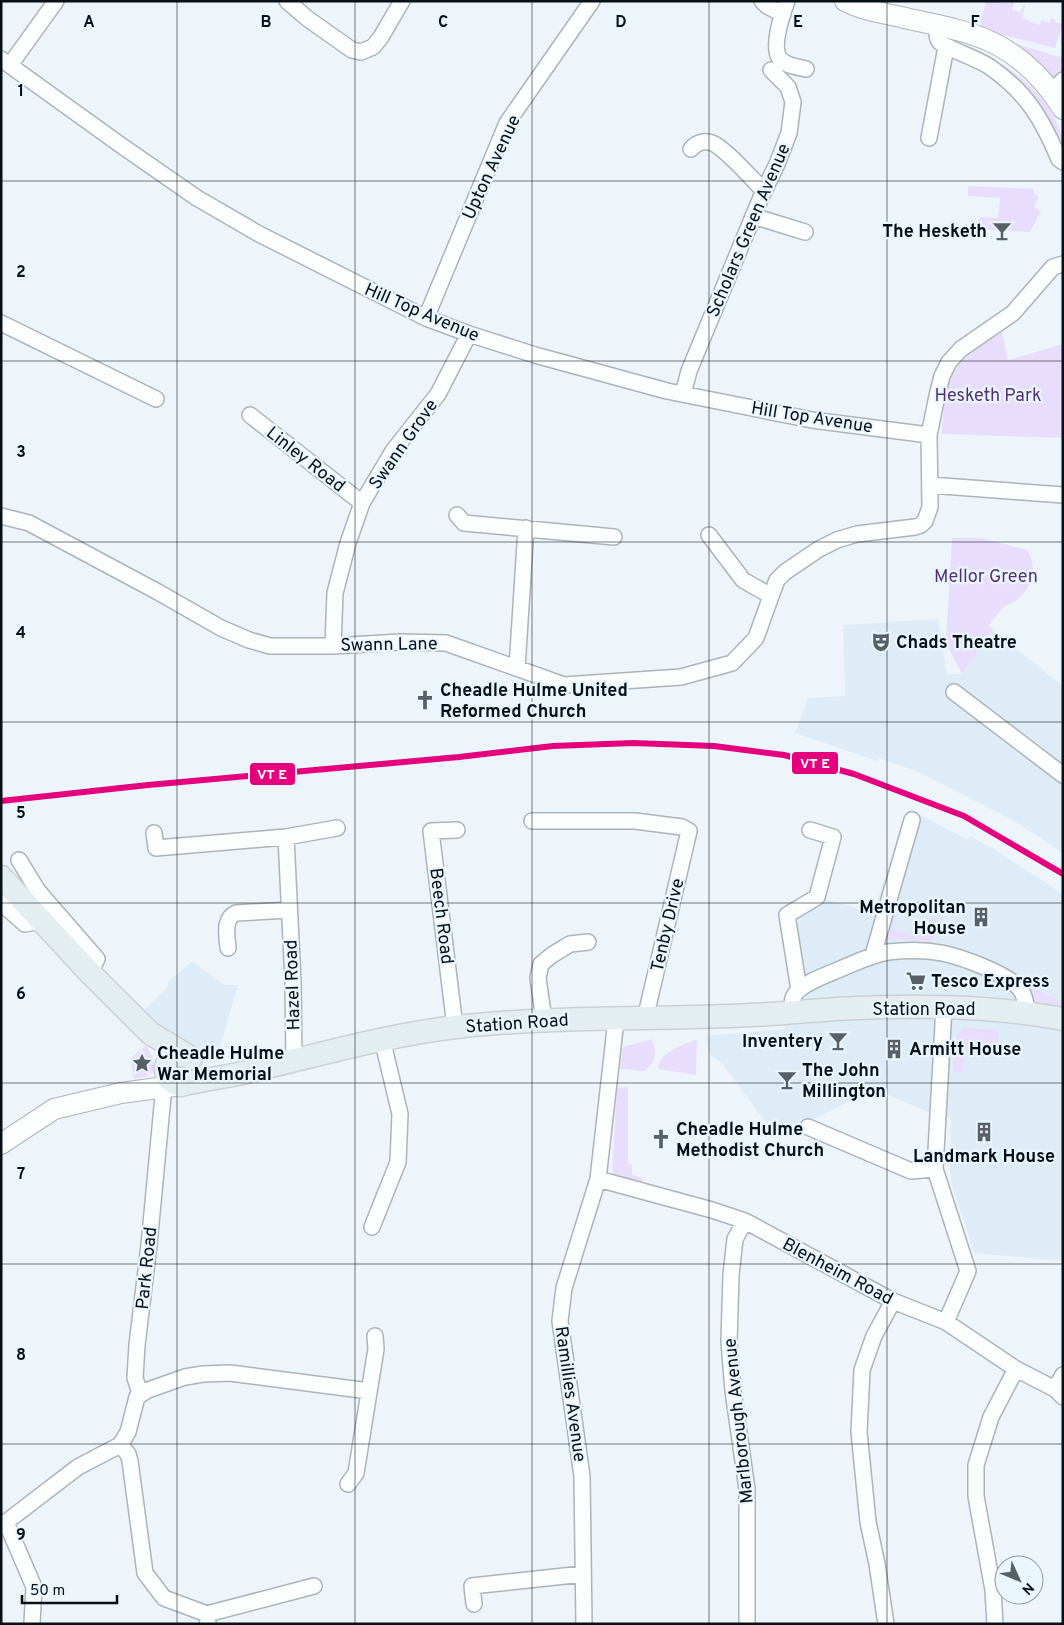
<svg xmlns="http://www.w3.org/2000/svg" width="1064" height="1625" viewBox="0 0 1064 1625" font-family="Overpass,sans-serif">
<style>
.built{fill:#ddecf6}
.green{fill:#e9ddfd}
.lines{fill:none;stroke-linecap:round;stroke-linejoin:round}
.street-casing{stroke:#abb4b9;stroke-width:18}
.secondary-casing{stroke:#abb4b9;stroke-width:22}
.primary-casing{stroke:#ccd0d4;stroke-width:25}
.street{stroke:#fcfefe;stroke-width:15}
.secondary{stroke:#fcfefe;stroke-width:20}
.primary{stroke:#e4edef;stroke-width:22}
.rail-1-casing{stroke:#eaf6fe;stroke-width:10}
.rail-1{stroke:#e5007d;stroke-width:6}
.grid{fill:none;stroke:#071017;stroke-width:1;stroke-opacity:0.55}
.labels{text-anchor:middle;stroke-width:4.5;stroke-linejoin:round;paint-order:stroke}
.street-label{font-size:18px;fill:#071017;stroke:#eaf6fe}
.poi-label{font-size:18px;font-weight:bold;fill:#071017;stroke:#eaf6fe;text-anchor:start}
.park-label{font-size:18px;fill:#553171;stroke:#eaf6fe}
.grid-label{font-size:16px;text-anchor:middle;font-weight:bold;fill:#071017;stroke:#eaf6fe;stroke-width:4.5;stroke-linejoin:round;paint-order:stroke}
.line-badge{stroke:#eaf6fe;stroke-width:2}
.badge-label{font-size:14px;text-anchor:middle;font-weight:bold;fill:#fff}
</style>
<rect width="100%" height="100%" fill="#eef5fa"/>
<path class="built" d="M938 619 947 674H962L993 630 1063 686V853L1011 819 918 772 879 758 877 761 795 733 808 698 845 696 843 625Z
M909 809 968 840 970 836 997 851 1063 894V1261L974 1253 952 1185 950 1170 951 1118 935 1115 879 1091 871 1090 777 1138 722 1063 710 1055 706 1036 785 1029 784 1004 793 978 782 922 825 899 873 913Z
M192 961 224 985H238L215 1064 192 1055 141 1014 162 993 169 985 167 983Z"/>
<path class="green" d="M986 1 1014 3 1012 10 1021 12 1023 5 1025 6 1022 18 1040 25 1041 20 1049 23 1051 18 1055 19V22L1063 24V30H1061L1055 48 979 29Z
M948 39C995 55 1045 85 1062 135 1064 141 1063 148 1063 154L1049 124Z
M1010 42 1063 58V73L1057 78 1051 76Z
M968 186 1034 189V194L1039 197 1034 207 1041 211 1030 232 977 229 975 223 981 217 998 218 1000 198 968 196Z
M1002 332 1008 360 1063 344V438L942 434C945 374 951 364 1002 332Z
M952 538H981L1027 550C1038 566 1033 587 1018 599 1013 603 1005 605 1001 610 997 614 993 620 989 625L993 630 962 674 946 643Z
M896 907H898L892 929 918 937 921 928 928 930 932 917 938 919 931 944 914 940 886 939Z
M1021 982 1062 1002 1061 1007 1033 1003 1032 993Z
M964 1028 998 1030V1051L965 1050 963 1073 953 1072C954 1057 950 1037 964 1028Z
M652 1039C657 1053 656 1061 645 1071L620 1069 623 1047Z
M697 1039 696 1075 658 1069C660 1051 683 1045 697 1039Z
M146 1045 154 1059 155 1071 148 1076 134 1079 130 1059Z
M628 1087V1164L632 1165V1175L643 1178 642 1184 618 1179 612 1172 617 1088Z"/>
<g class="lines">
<defs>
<path id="street" d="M287 1 308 19 352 50 361 52 373 47 381 37 402 1
M762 1 767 6 783 14
M787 1C782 15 771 47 780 59 786 66 798 67 806 69
M937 26C937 31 936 36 939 41 943 47 979 59 990 67 1027 93 1042 119 1059 159L1063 162
M1 59 122 146 197 198 259 234 426 318 469 334 535 355 667 391 812 420 929 435
M10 65 56 1
M1052 91 1063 80
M929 138 946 47
M691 149C696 143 704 140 712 143 724 147 753 180 764 191
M753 216 805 232
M426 318 507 123 592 1
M1 323 156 399
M683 394 689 371 762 195 777 164 789 133 793 102 788 87 771 70
M250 415 362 503
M930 485 1063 495
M457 515 464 523 614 537
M1 516 29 523 158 592 221 628 249 640 270 646H333L400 642 446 643 564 685 681 677 732 663 756 638 771 596 777 580 785 572 819 549 837 540 857 534 915 527 921 525 925 521 930 507 929 435 937 396 942 376 949 362 961 349 1013 313 1053 267 1063 264
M709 535 743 580 771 596
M333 646 335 593 348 543 362 503 393 451 438 394 469 334
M517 668 526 528
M954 692 1063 775
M532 821H635L682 827 689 831 645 1019
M154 833 156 848 286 837 337 828
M286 837 293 982 294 1060
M19 860 38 891 97 959 90 973
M1 903 25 924 42 921
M228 948C227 935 223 919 236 913L289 910
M873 955 912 820
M799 990 787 915 817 897 833 837 810 830
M944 1007 935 1169 968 1271 946 1322
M791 1013C792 1008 792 1002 793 998 797 985 826 975 838 970 855 963 870 955 888 952 905 950 926 950 942 953 961 957 1006 973 1019 988 1025 994 1026 1004 1027 1013
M544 1020 538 978 541 964 552 955 570 944 588 942
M455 1027 431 831 457 830
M808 1127 911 1171 935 1169
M598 1179 712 1210 745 1221 893 1301 946 1322 1016 1369 1055 1389 1063 1397
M745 1221 735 1239 731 1275 729 1342 733 1391 747 1489V1624
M372 1227 398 1162 400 1114 382 1039
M1055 1389 1063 1375
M140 1393 135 1378 137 1345 149 1245 163 1096 166 1087
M120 1445 128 1454 130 1461 145 1573 164 1598 207 1614 208 1624
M348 1484 356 1473 376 1349 375 1336
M6 1522 34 1587 32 1623
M1 1526 78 1467 120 1445 128 1432 137 1397 148 1390 185 1377 203 1374 230 1373 369 1391
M474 1604 472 1586 583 1574
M207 1614 314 1586
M584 1624 582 1476 560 1321 564 1288 598 1179 616 1020
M886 1624 877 1564 868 1522 859 1432 862 1370 874 1336 893 1301
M995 1624 993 1590 976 1496V1465L991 1417 1016 1369"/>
<path id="secondary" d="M845 1C862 10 883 13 901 17 929 24 960 28 987 40 1019 54 1045 80 1063 109
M1 1144 54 1109 121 1093 181 1085"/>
<path id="primary" d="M1 877 90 973 150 1033 191 1058
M187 1056C164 1049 157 1081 181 1085 204 1079 228 1077 251 1071 319 1055 387 1035 456 1027 554 1016 653 1020 751 1015 779 1014 807 1011 836 1009 911 1005 988 1005 1063 1019"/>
</defs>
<use href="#street" class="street-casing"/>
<use href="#secondary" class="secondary-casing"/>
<use href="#primary" class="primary-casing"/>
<use href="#street" class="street"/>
<use href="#secondary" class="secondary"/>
<use href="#primary" class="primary"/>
<defs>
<path id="rail-1" d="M1 801 148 785 459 757 553 746 633 743 714 746 784 755 854 774 964 816 1063 874"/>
</defs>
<use href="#rail-1" class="rail-1-casing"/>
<use href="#rail-1" class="rail-1"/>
</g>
<path class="grid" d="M177 1V1624M355 1V1624M532 1V1624M709 1V1624M887 1V1624M1 181H1063M1 361H1063M1 542H1063M1 722H1063M1 903H1063M1 1083H1063M1 1264H1063M1 1444H1063"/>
<defs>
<symbol id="bar-bare" viewBox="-9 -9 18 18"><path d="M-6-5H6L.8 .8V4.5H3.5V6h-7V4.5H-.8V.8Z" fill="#586066" stroke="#eaf6fe" stroke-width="2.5" paint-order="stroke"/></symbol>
<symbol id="theatre-bare" viewBox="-9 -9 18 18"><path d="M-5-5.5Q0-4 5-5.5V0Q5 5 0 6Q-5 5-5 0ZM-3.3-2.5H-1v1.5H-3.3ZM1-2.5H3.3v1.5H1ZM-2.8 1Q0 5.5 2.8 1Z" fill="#586066" stroke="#eaf6fe" stroke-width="2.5" paint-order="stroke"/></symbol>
<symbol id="church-bare" viewBox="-9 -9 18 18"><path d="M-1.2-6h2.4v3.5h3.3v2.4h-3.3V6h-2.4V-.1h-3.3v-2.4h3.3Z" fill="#586066" stroke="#eaf6fe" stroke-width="2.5" paint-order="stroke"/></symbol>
<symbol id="building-bare" viewBox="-9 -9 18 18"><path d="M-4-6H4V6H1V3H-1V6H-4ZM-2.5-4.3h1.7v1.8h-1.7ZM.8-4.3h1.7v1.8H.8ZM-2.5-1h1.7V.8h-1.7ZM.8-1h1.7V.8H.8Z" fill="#586066" stroke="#eaf6fe" stroke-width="2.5" paint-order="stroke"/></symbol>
<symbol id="supermarket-bare" viewBox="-9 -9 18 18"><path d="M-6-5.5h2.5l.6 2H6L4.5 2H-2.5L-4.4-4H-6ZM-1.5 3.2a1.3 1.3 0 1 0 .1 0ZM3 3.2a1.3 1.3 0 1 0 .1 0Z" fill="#586066" stroke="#eaf6fe" stroke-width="2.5" paint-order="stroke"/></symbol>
<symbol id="sight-bare" viewBox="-9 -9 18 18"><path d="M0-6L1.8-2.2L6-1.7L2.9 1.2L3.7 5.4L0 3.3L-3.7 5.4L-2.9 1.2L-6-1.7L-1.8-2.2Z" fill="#586066" stroke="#eaf6fe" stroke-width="2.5" paint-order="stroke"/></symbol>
</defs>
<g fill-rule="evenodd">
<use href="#bar-bare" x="988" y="217" width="28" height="28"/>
<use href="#theatre-bare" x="867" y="628" width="28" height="28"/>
<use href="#church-bare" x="411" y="686" width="28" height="28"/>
<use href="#building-bare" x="967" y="903" width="28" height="28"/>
<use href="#supermarket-bare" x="902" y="967" width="28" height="28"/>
<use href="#bar-bare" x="824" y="1027" width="28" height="28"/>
<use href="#building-bare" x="880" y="1035" width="28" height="28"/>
<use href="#sight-bare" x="128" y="1049" width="28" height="28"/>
<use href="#bar-bare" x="773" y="1066" width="28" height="28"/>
<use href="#building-bare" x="970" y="1118" width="28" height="28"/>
<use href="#church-bare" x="647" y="1125" width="28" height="28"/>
</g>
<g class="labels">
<g class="street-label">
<text transform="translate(491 167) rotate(-65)" y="6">Upton Avenue</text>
<text transform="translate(748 230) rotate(-67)" y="6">Scholars Green Avenue</text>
<text transform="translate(422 312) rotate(23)" y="6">Hill Top Avenue</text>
<text transform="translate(812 417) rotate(9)" y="6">Hill Top Avenue</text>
<text transform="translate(403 444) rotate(-55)" y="6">Swann Grove</text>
<text transform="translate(306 459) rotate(38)" y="6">Linley Road</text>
<text transform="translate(389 644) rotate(-1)" y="6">Swann Lane</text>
<text transform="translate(442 916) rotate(83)" y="6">Beech Road</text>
<text transform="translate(667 925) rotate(-77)" y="6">Tenby Drive</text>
<text transform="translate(292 985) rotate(-92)" y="6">Hazel Road</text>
<text x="924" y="1015">Station Road</text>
<text transform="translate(517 1023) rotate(-4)" y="6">Station Road</text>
<text transform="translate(146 1268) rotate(-84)" y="6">Park Road</text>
<text transform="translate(838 1271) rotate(28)" y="6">Blenheim Road</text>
<text transform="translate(571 1394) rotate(82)" y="6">Ramillies Avenue</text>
<text transform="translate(738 1421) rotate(-96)" y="6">Marlborough Avenue</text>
</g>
<g class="poi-label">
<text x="987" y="237" text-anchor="end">The Hesketh</text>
<text x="896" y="648">Chads Theatre</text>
<text x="440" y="696">Cheadle Hulme United<tspan x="440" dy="21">Reformed Church</tspan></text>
<text x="966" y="913" text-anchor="end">Metropolitan<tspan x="966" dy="21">House</tspan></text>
<text x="931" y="987">Tesco Express</text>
<text x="823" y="1047" text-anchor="end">Inventery</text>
<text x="909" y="1055">Armitt House</text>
<text x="157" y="1059">Cheadle Hulme<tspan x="157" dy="21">War Memorial</tspan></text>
<text x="802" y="1076">The John<tspan x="802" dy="21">Millington</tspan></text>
<text x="676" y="1135">Cheadle Hulme<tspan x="676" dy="21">Methodist Church</tspan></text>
<text x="984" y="1162" text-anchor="middle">Landmark House</text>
</g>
<g class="park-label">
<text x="988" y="401">Hesketh Park</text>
<text x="986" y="582">Mellor Green</text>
</g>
</g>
<g class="grid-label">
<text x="89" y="27">A</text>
<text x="266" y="27">B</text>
<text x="443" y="27">C</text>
<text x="621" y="27">D</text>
<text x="798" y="27">E</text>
<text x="975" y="27">F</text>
<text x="21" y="96">1</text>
<text x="21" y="277">2</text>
<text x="21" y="457">3</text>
<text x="21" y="638">4</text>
<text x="21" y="818">5</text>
<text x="21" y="999">6</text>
<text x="21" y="1179">7</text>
<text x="21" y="1360">8</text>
<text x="21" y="1540">9</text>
</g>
<g class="line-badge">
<rect x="791" y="751" width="48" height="24" rx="5" fill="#e5007d"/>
<rect x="249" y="762" width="47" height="24" rx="5" fill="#e5007d"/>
</g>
<g class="badge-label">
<text x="815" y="768">VT E</text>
<text x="272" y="779">VT E</text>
</g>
<rect width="1064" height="1625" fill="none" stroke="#071017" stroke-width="5"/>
<g transform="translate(1019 1580) rotate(134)"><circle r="24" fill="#eaf6fe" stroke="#8f9aa2"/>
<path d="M0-4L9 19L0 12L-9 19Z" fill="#586066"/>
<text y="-8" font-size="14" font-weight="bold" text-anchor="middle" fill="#071017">N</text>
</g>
<path d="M22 1595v8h95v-8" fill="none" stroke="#071017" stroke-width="2.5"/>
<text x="30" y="1595" font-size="15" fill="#071017" stroke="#eaf6fe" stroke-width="4" paint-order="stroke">50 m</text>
</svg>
